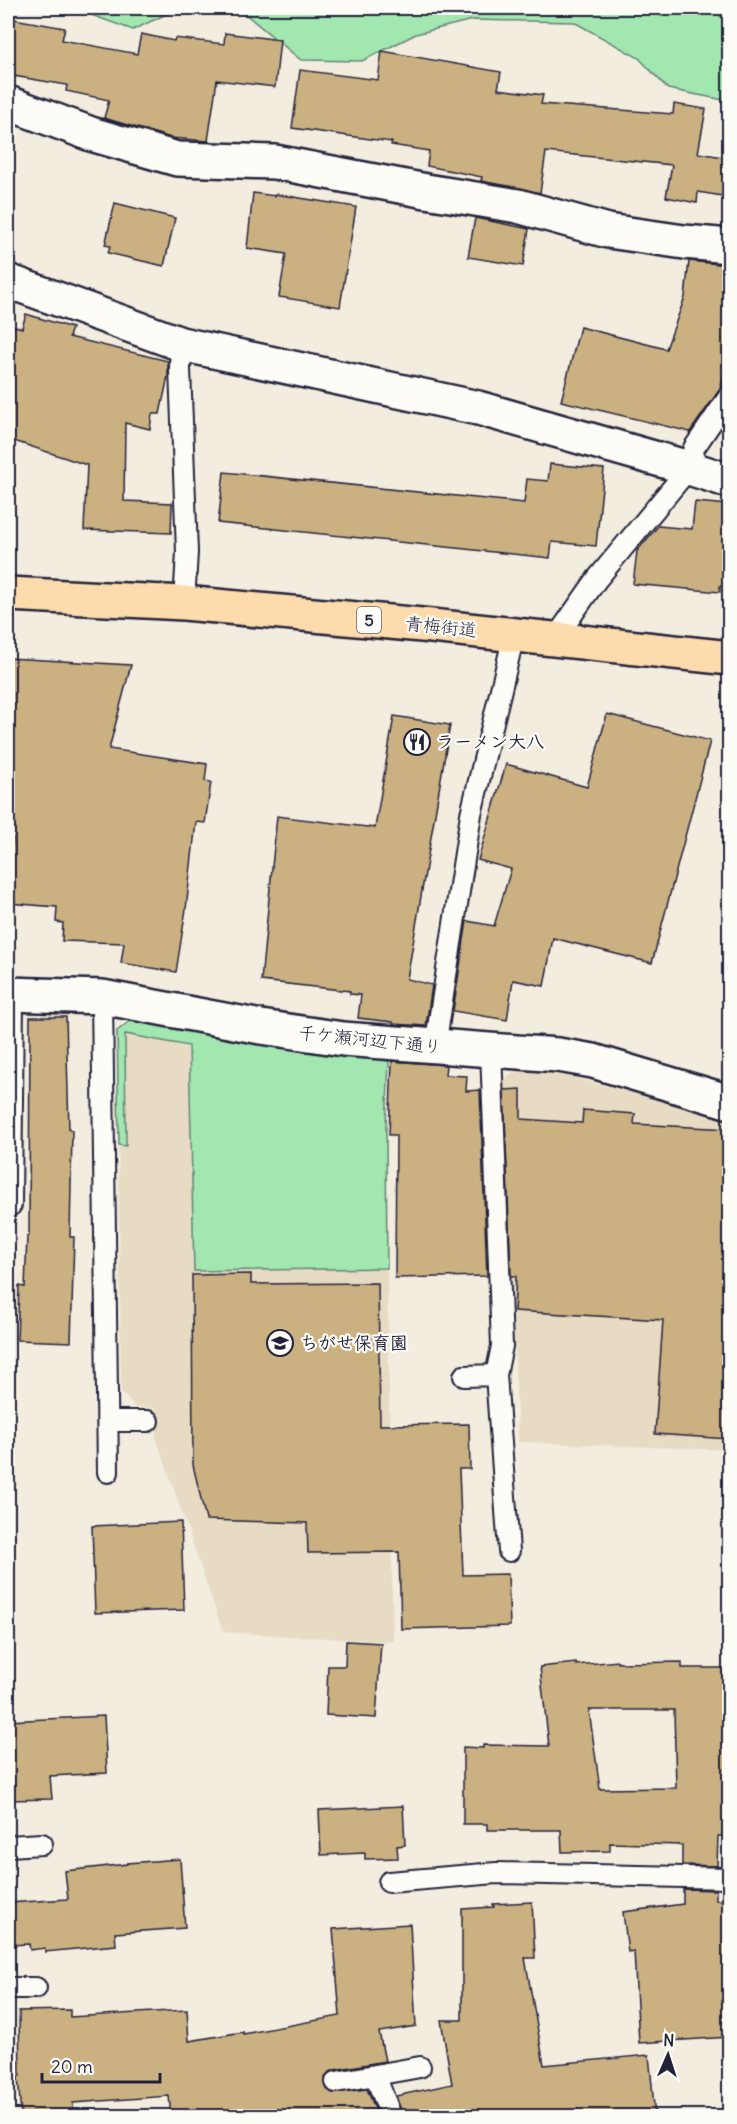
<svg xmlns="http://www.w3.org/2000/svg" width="737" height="2124" viewBox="0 0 737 2124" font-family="Delius,'Klee One',sans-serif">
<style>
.built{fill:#e7dbc4}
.green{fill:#a2e6b0;stroke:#628476;stroke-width:1.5}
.building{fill:#cbb182;stroke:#22223b;stroke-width:1.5;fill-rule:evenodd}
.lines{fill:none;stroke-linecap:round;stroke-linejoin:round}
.service-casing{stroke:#22223b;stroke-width:24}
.minor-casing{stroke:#22223b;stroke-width:38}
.primary-casing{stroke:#22223b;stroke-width:38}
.service{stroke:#fdfcf7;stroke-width:20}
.minor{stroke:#fdfcf7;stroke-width:33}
.primary{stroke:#fedbac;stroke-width:33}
.labels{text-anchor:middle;stroke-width:4.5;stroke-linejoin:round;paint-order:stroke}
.shield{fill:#fdfcf7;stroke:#646373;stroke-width:1.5}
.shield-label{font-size:16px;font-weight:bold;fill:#22223b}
.street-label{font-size:18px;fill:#22223b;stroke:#fdfcf7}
.poi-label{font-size:18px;font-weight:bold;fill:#22223b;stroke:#fdfcf7;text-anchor:start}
</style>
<rect width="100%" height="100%" fill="#f3ede0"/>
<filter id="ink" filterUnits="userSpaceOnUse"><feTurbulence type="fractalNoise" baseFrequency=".0167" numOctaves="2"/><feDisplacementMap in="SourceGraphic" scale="12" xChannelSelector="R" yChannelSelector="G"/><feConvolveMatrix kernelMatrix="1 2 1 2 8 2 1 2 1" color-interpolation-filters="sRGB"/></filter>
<g filter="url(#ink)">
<path class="built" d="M131 1020 188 1032 194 1271 387 1268 393 1642 223 1632 156 1437 155 1408 135 1407 121 1392 117 1031Z
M515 1071 550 1073 580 1079 729 1119V1450L518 1442 504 1079Z"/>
<path class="green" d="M72 8H179L133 30Z
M238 8H716L729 32V101L668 89 639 58 574 22 472 20 416 34 362 61 301 60Z
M131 1020 289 1048 389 1061 386 1126 387 1268 194 1271 189 1046 125 1034 126 1146 119 1145 117 1031Z"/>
<path class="building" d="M8 18 65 28 62 40 137 54 141 34 174 41 175 38 224 44 225 33 280 40 275 87 217 80 208 141 171 138 104 118 109 100 66 91 67 85 8 75Z
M382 51 501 72 498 89 543 95 541 104 673 114 674 104 706 109 698 153 729 158V197L698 192 697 203 666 197 672 165 546 152 540 193 481 181 482 177 427 166 429 151 391 145 392 142 292 128 300 70 378 80Z
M253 193 275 196V194L356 207 340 307 279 297 286 254 247 248Z
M115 203 175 218 164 266 108 253 110 246 105 245Z
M475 218 529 229 523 266 468 257Z
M689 261 729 265V361L720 389 690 432 561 401 580 327 666 349 685 297Z
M26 314 72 328 69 337 168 361V376L160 414H152L150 429 125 423 124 501 172 503 171 533 84 530 87 465 8 439V324L22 328Z
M550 464 604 469 596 546 552 542 550 558 218 523 224 472 524 503 527 479 548 481Z
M695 502 729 505V587L720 586V592L633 584 637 551 658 526 692 529Z
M8 658 131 665 109 749 207 764 205 781 211 782 205 823 196 822 186 909 176 972 121 963 124 943 62 941 63 923 56 922 57 907 8 903 13 838H8Z
M607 714 710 741 652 963 553 938 544 986 513 980 507 1020 453 1011 467 921 494 926 511 869 478 860 506 764 587 787Z
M394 716 450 725 407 979 432 985 426 1026 393 1024V1022L358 1018 361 995 350 994V991L261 981 277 816 375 828Z
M30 1017H66L69 1130H72L70 1237H74L71 1342 17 1340 19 1286 25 1287 27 1236H29Z
M392 1061 446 1065 445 1075 467 1076 466 1091 480 1090 487 1276 395 1278 396 1135H389Z
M521 1089V1119L582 1123 583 1110 635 1114 634 1124 729 1129V1298L724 1374H729V1439L655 1434 663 1320 514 1311 516 1276H511L504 1090Z
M251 1274V1284L378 1283 380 1425 469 1424 470 1469H459L463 1575 508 1574 510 1626 401 1629 399 1552 308 1553 307 1523 206 1520 193 1465 192 1275Z
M181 1522 184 1610 95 1613 92 1526Z
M346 1641 381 1643 376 1718 326 1715 328 1666H345Z
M618 1661V1663L682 1662V1668H729V1836H718L717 1866 682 1865V1845L610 1843V1851L562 1852 561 1830H487V1824H463V1747L483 1748V1745L549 1746 540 1667 576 1663V1665ZM589 1710H674L676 1788 600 1789Z
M104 1716 107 1773 50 1776 52 1799 8 1800V1721Z
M403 1806 405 1845 397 1846 398 1858 365 1859V1853L321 1855 319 1810Z
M180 1859 185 1928 115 1933 116 1945 45 1952V1948L30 1950 29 1944 8 1945V1903L68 1899 65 1871 127 1864V1863Z
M683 1889 716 1890V1900H729V2037L639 2043 634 1951 628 1952 623 1912 683 1904Z
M532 1902 535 1958H525L544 2065 649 2055 655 2116H403L396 2096 452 2084 441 2020H462V1909L494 1907 493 1904Z
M410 1924 416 2026 379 2032 385 2061 334 2070 328 2073 325 2078 327 2089 332 2093 367 2089 378 2116H171L169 2096 73 2103V2114L21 2116 18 2076H20L19 2011 70 2010V2017L187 2010 189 2041 243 2032V2034L340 2016 333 1929Z"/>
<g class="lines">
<defs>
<path id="service" d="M181 344 180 369 187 552 184 603
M555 639 597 579 689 468 694 448 730 395
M102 997 108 1472
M435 1047 471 814 514 635
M491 1050 502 1346 496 1375 509 1551
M11 1205 13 994
M464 1376 496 1375
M108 1421H148
M8 1846 42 1844
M389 1882 496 1873 730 1878
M8 1988H36
M375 2075 391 2116
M336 2082 420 2067"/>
<path id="minor" d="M8 103 91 134 177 159 275 162 426 191 518 206 608 231 684 242 730 246
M8 281 181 344 478 408 689 468 730 481
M8 994 102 997 261 1027 343 1039 558 1055 593 1061 730 1102"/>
<path id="primary" d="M8 594 184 603 422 625 730 658"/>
</defs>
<use href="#service" class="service-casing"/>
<use href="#minor" class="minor-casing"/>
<use href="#primary" class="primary-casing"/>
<use href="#service" class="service"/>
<use href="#minor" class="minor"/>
<use href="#primary" class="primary"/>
</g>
</g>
<defs>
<symbol id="restaurant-ring" viewBox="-11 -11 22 22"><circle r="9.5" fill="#fdfcf7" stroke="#22223b" stroke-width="1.5"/><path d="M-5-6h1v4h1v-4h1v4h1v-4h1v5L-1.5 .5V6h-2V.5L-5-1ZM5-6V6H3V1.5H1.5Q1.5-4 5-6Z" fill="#22223b"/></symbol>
<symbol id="school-ring" viewBox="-11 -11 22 22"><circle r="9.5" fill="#fdfcf7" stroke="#22223b" stroke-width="1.5"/><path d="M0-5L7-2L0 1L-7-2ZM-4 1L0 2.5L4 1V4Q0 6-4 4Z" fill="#22223b"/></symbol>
</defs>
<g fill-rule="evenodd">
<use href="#restaurant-ring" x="402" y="727" width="30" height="30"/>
<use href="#school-ring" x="265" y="1328" width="30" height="30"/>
</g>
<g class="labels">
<rect class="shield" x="357" y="607" width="24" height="26" rx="4.5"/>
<g class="shield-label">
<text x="369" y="626">5</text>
</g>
<g class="street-label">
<text transform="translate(441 627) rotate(6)" y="6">青梅街道</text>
<text transform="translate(370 1040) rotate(6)" y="6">千ケ瀬河辺下通り</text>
</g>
<g class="poi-label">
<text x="436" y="748">ラーメン大八</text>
<text x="300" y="1349">ちがせ保育園</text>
</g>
</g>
<rect width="737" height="2124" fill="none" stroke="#fdfcf7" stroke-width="30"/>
<rect x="15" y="15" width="707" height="2094" fill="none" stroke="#22223b" stroke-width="2" filter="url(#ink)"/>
<g transform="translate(668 2055) rotate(3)" stroke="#fdfcf7" stroke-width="4.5" paint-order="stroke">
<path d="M0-4.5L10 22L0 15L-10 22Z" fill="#22223b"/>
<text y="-9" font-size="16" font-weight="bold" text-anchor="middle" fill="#22223b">N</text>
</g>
<path d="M42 2073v9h118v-9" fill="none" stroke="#22223b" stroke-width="3"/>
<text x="51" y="2073" font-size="18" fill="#22223b" stroke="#fdfcf7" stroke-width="4.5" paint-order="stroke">20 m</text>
</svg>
